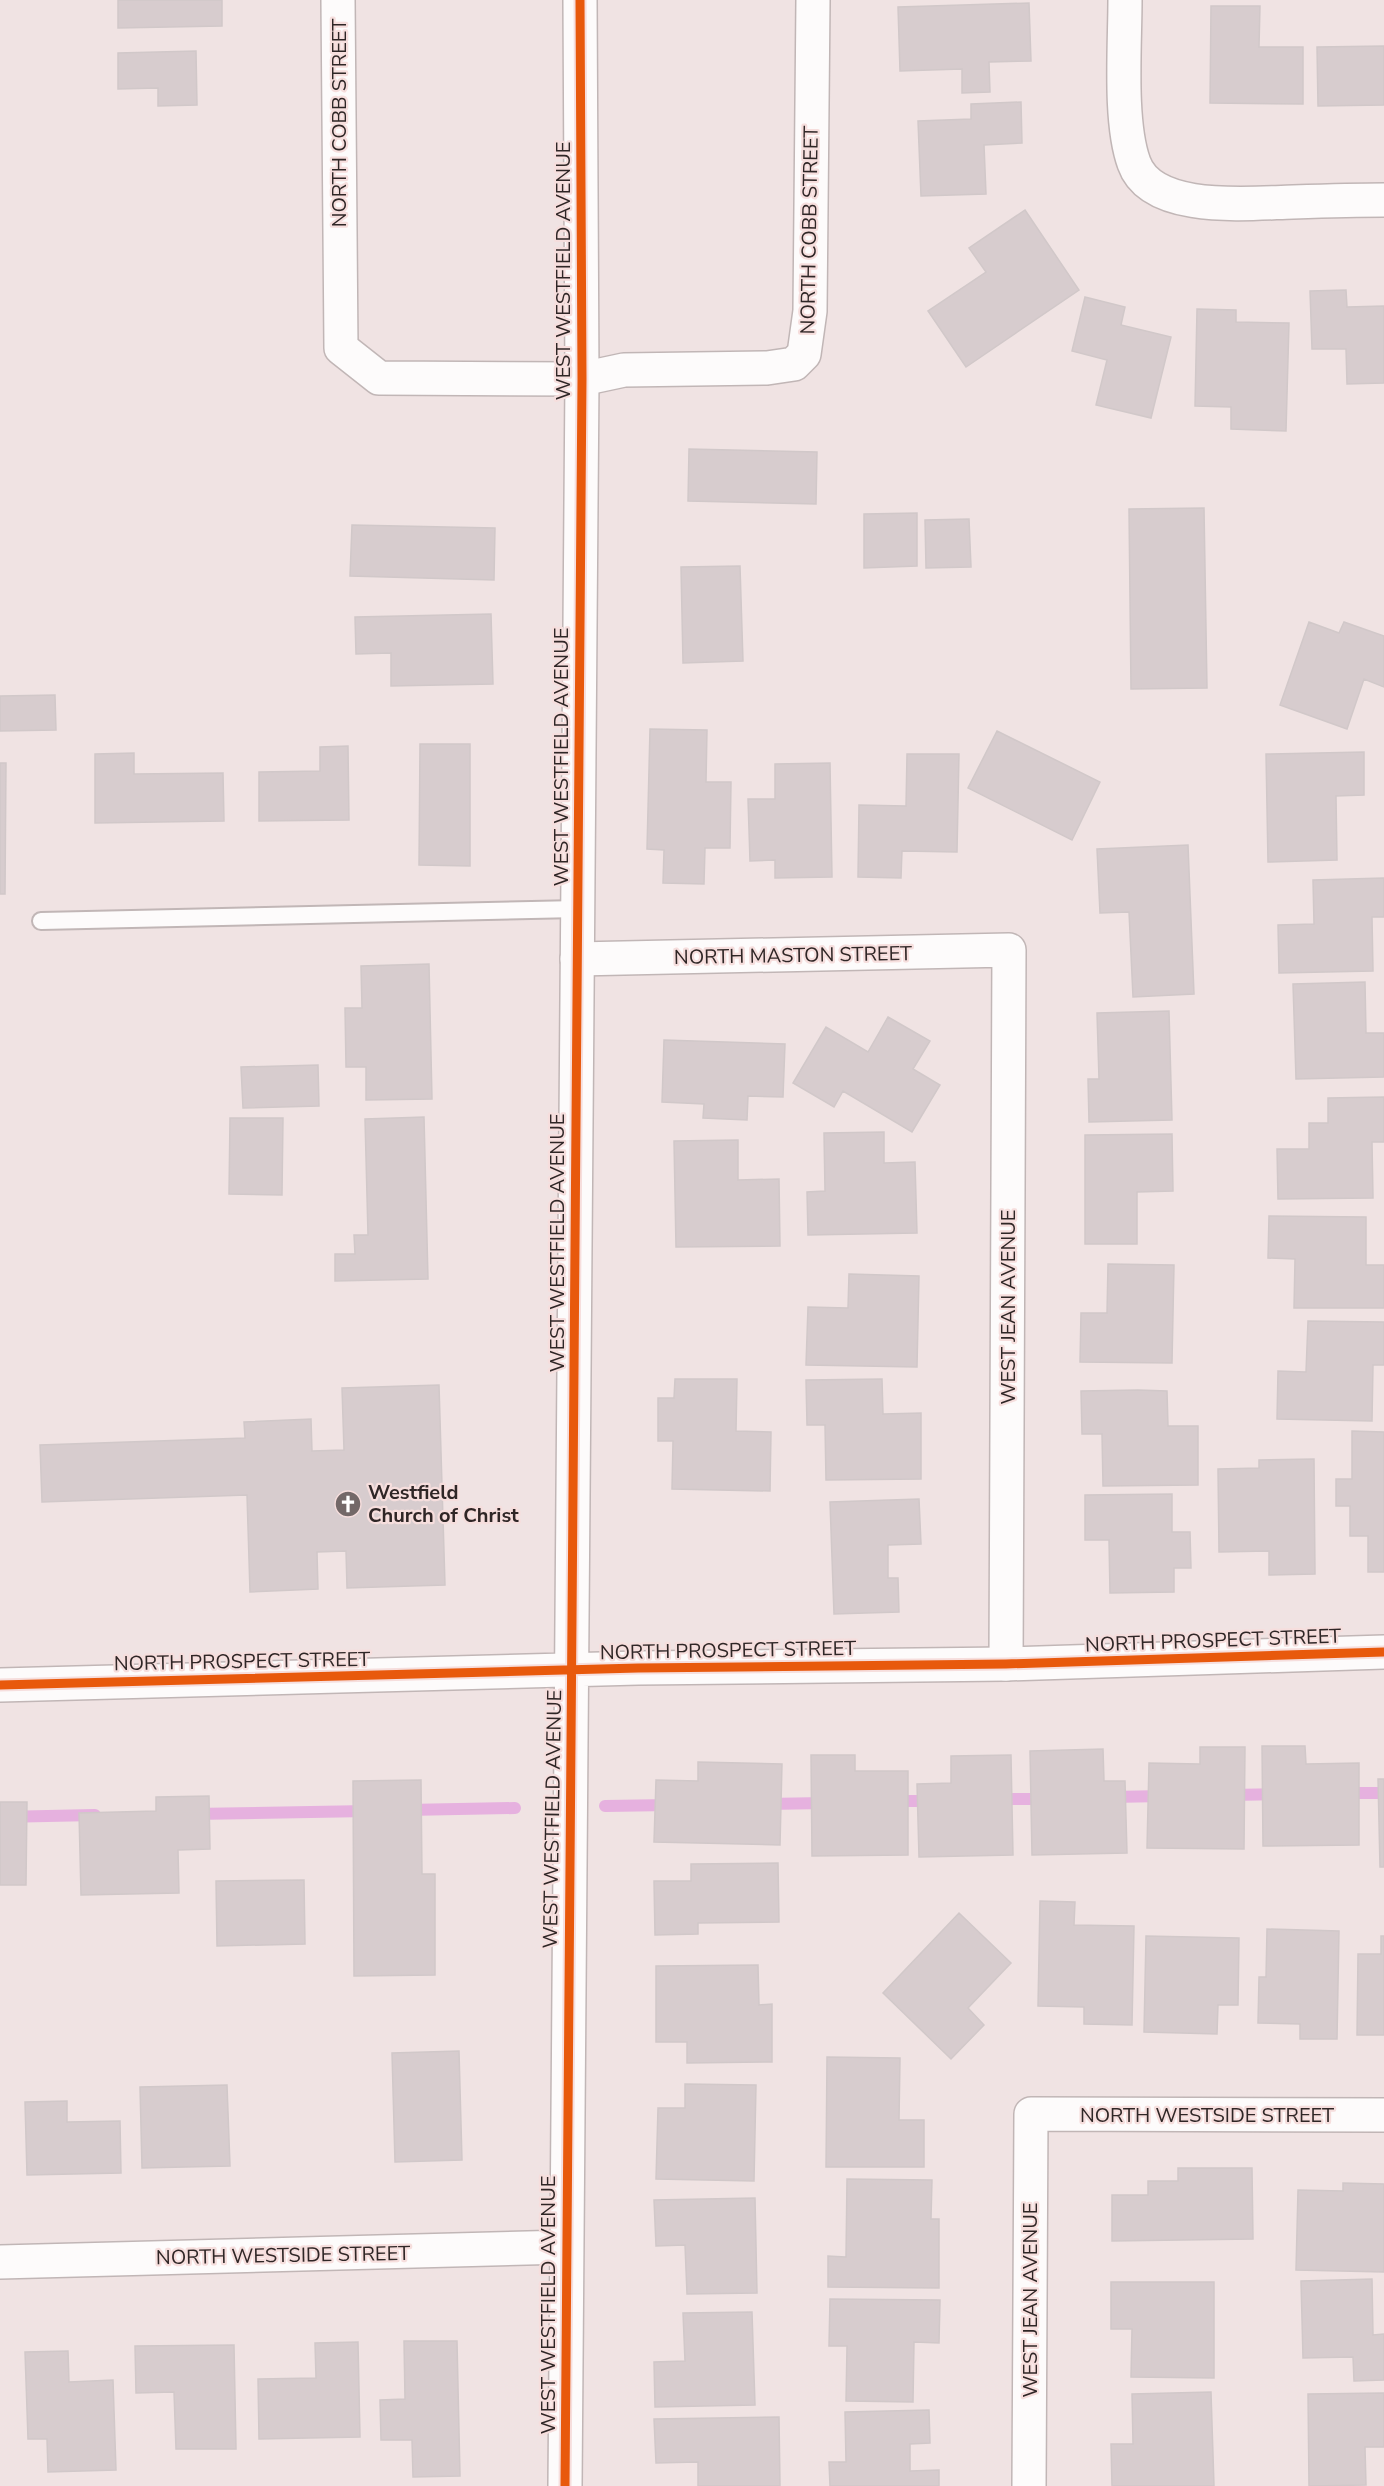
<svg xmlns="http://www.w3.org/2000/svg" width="1384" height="2486" viewBox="0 0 1384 2486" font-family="'Nunito Sans',sans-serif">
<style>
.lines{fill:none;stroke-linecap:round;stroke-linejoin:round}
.stream{stroke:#e6b1df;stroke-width:12}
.building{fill:#d7ccce;stroke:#d1c8c9;stroke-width:1.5}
.service-casing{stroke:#c1b6b6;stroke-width:20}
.minor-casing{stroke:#c1b6b6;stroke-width:36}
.tertiary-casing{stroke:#c1b6b6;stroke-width:36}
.service{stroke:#fdfbfb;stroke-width:16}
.minor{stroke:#fdfbfb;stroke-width:33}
.tertiary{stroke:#fdfbfb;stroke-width:33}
.cycleway-casing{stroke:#f6dedd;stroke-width:13}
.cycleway{stroke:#e8590c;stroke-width:9}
.labels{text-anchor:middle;stroke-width:4.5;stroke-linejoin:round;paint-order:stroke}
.street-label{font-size:20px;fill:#2f2626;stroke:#f6dedd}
.poi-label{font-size:20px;font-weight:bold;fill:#2f2626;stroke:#f6dedd;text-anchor:start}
</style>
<rect width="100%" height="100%" fill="#f0e3e3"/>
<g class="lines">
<path class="stream" d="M1344 1793H1384
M1230 1795 1279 1794
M1110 1797 1165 1796
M996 1799H1048
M894 1801H934
M765 1804 826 1803
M605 1806 670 1805
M406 1810 515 1808
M193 1814 368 1811
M0 1817 95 1815"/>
</g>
<path class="building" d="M118 0H222V26L118 28Z
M1029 3 1031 61 989 62 990 92 962 93V69L900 71 898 7Z
M1211 6H1260L1259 47H1303V104L1210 103Z
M1384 46V105L1318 106 1317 47Z
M196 51 197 105 158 106V88L118 89V53Z
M1021 102 1022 143 984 145 986 194 921 196 918 121 971 119V104Z
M1025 210 1079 290 966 367 928 311 986 272 969 248Z
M1346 290 1347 307 1384 306V383L1347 384 1346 349H1312L1310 291Z
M1085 297 1125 307 1121 325 1171 337 1151 418 1096 405 1107 360 1072 351Z
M1197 309 1236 310V322L1289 323 1286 431 1231 429V407L1195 406Z
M689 449 817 452 816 504 688 501Z
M1204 508 1207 688 1131 689 1129 509Z
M917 513V566L864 568V514Z
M969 519 971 567 926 568 925 520Z
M352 525 495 528 494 580 350 576Z
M740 566 743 661 683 663 681 567Z
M491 614 493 684 391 686V653L356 654 355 617Z
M1309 622 1339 633 1344 622 1384 636V687L1364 679 1347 729 1280 705Z
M55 695 56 730 0 731V696Z
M650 729 707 730 706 782H731L730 848H705L704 884 663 883 664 850 647 849Z
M997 731 1100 782 1072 840 968 788Z
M420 744H470V866L419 865Z
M348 746 349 820 259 821V772L320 771V747Z
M1364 752V795L1336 796 1337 860 1268 862 1266 754Z
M134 753V774L223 773 224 821 95 823V754Z
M907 754H959L957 852 902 851 901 878 858 877 859 805 906 806Z
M0 763H6L5 894H0Z
M830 763 832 877 775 878V860L750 861 748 799H775V764Z
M1188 845 1194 994 1133 997 1129 912 1100 913 1097 849Z
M1384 878V917H1372L1373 971 1279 973 1278 925 1314 924 1313 880Z
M429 964 432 1099 366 1100V1067H346L345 1008H362L361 966Z
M1365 982 1366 1033H1384V1077L1296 1079 1293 984Z
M1169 1011 1172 1120 1089 1122 1088 1079H1099L1097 1013Z
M888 1017 930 1041 913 1069 940 1085 912 1132 843 1091 834 1107 793 1083 826 1027 868 1052Z
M664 1040 785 1044 783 1097 748 1096 747 1120 703 1118 704 1104 662 1102Z
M318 1065 319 1106 243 1108 241 1067Z
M1384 1097V1142H1372L1373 1198 1278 1199 1277 1149H1309V1123H1328V1098Z
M424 1117 428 1279 335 1281V1254H355L354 1235H368L365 1119Z
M230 1118H283L282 1195 229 1194Z
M884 1132V1163L915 1162 917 1233 808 1235 807 1192 825 1191 824 1133Z
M1172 1134 1173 1191 1137 1192V1244H1085V1135Z
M738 1140V1180L779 1179 780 1246 676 1247 674 1141Z
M1269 1216 1366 1217V1265H1384V1308H1294L1295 1259 1268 1258Z
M1108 1264 1174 1265 1172 1363 1080 1362 1081 1313H1107Z
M849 1274 919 1276 917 1367 806 1365 808 1307 848 1308Z
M1308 1321 1384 1322V1365H1373L1372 1421 1277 1419 1278 1371 1306 1372Z
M675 1379H737L736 1431 771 1432 770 1491 672 1489 673 1441H658V1398H674Z
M882 1379 883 1414 921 1413V1479L826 1480 825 1425H807L806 1380Z
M439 1385 445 1585 347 1588 346 1551 317 1552 318 1589 250 1592 247 1495 42 1502 40 1445 245 1438 244 1422 311 1419 312 1451 344 1450 342 1388Z
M1138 1390 1167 1391 1168 1426H1198V1485L1103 1486 1102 1434H1082L1081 1391Z
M1352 1431 1384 1432V1572H1368V1536H1350V1506H1336V1479H1352Z
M1314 1459 1315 1574 1269 1575V1551L1219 1552 1218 1469 1259 1468V1460Z
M1172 1494V1532H1190L1191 1568H1174V1592L1110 1593 1109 1540H1085V1495Z
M919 1499 921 1544 888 1545V1578H898L899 1612 834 1614 830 1502Z
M1262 1746H1305L1306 1764 1359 1763V1845L1263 1846Z
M1200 1747H1245L1244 1849 1147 1848 1149 1763 1200 1764Z
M1103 1749 1104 1781H1125L1127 1853 1032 1855 1030 1751Z
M811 1755H855V1771H908V1855L812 1856Z
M1011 1755 1013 1855 919 1857 917 1784 951 1783V1756Z
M698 1762 782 1764 780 1845 654 1842 656 1780 698 1781Z
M1378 1779H1384V1867H1380Z
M421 1780 422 1874H435V1975L354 1976 353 1781Z
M209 1796 210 1849 178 1850 179 1893 81 1895 79 1813 156 1811V1797Z
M0 1802H27L26 1885H0Z
M778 1863 779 1922 698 1923V1934L655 1935 654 1881H691V1864Z
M304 1880 305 1944 217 1946 216 1881Z
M1040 1901 1075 1902 1074 1925 1134 1926 1132 2025 1084 2024V2007L1038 2006Z
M959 1913 1011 1963 968 2008 984 2025 951 2059 883 1993Z
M1267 1929 1339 1931 1337 2039H1300V2024L1258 2023 1259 1977H1266Z
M1146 1936 1239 1938 1238 2005H1218L1217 2034 1144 2032Z
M1381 1936H1384V2035H1357L1358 1954H1381Z
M758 1965 759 2005 772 2004V2062L687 2063V2042H656V1966Z
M459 2051 462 2160 395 2162 392 2053Z
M827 2057 900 2058 899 2120H924V2167H826Z
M685 2084 756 2085 754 2181 656 2179 658 2108H685Z
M227 2085 230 2166 142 2168 140 2087Z
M67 2101V2122L120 2121 121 2173 27 2175 25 2102Z
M1178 2168H1252L1253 2239 1112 2241V2195H1148V2181H1178Z
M847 2179 932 2180 931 2219H939V2288L828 2287V2256L846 2257Z
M1343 2183 1384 2184V2272L1296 2270 1298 2190 1343 2191Z
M755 2198 757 2293 687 2294 685 2245 656 2246 654 2200Z
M1372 2279 1373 2335 1384 2334V2380L1354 2381 1353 2357 1303 2358 1301 2281Z
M1111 2282H1214V2378L1131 2377 1132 2329H1111Z
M830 2299 940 2300 939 2343 914 2342 913 2402 846 2401 847 2346H829Z
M752 2312 755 2405 655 2407 654 2362 685 2361 683 2313Z
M404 2341H457L460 2476 413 2477 412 2440H381L380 2400 405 2399Z
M358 2342 360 2437 259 2439 258 2379 316 2378 315 2343Z
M234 2345 236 2449H176L174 2392 136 2393 135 2346Z
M68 2351 69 2382 113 2380 116 2470 48 2472 47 2439H28L25 2352Z
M1211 2392 1214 2486H1112L1111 2444H1133L1132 2394Z
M1384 2393V2447H1365L1366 2485 1309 2486 1308 2394Z
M929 2410 930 2443 910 2444V2471L939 2470V2486H830L829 2462H846L845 2412Z
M779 2417 780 2486H698V2462L656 2463 654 2419Z"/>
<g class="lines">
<defs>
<path id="service" d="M41 921 578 909"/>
<path id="minor" d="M338 0 341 348 379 378 582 379 624 370 767 368 794 364 804 354 810 311 813 0
M1125 0C1125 46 1119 122 1134 163 1152 214 1250 203 1293 202 1323 201 1354 200 1384 200
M577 959 1009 950 1006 1664
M0 2262 566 2247
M1029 2486 1031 2114 1384 2115"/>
<path id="tertiary" d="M0 1685 638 1668 1006 1664 1384 1652
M565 2486 582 379 580 0"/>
</defs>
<use href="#service" class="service-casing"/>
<use href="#minor" class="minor-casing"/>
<use href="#tertiary" class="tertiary-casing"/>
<use href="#service" class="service"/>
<use href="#minor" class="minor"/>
<use href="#tertiary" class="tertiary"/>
<defs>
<path id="cycleway" d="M0 1685 638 1668 1006 1664 1384 1652
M565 2486 582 379 580 0"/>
</defs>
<use href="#cycleway" class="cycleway-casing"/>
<use href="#cycleway" class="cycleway"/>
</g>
<defs>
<symbol id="church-disc" viewBox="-11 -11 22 22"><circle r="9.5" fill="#736868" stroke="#f6dedd"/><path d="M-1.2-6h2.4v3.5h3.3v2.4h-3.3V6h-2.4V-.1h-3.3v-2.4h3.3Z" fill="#fff"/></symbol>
</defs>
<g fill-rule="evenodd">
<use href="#church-disc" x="333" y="1489" width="30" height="30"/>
</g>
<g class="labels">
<g class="street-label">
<text transform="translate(339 123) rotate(-90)" y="7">NORTH COBB STREET</text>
<text transform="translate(809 230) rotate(-89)" y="7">NORTH COBB STREET</text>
<text transform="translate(563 271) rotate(-90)" y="7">WEST WESTFIELD AVENUE</text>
<text transform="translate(561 757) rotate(-90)" y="7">WEST WESTFIELD AVENUE</text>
<text transform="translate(793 955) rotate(-1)" y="7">NORTH MASTON STREET</text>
<text transform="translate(557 1243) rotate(-90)" y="7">WEST WESTFIELD AVENUE</text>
<text transform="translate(1008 1307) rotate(-90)" y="7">WEST JEAN AVENUE</text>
<text transform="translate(1213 1640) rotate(-2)" y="7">NORTH PROSPECT STREET</text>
<text transform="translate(728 1650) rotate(-1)" y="7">NORTH PROSPECT STREET</text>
<text transform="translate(242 1661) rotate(-1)" y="7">NORTH PROSPECT STREET</text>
<text transform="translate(552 1819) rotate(-89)" y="7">WEST WESTFIELD AVENUE</text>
<text x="1207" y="2122">NORTH WESTSIDE STREET</text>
<text transform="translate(283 2255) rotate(-1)" y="7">NORTH WESTSIDE STREET</text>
<text transform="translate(1030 2300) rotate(-90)" y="7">WEST JEAN AVENUE</text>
<text transform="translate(548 2305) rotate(-90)" y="7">WEST WESTFIELD AVENUE</text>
</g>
<g class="poi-label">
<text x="368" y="1499">Westfield<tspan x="368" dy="23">Church of Christ</tspan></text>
</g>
</g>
</svg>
